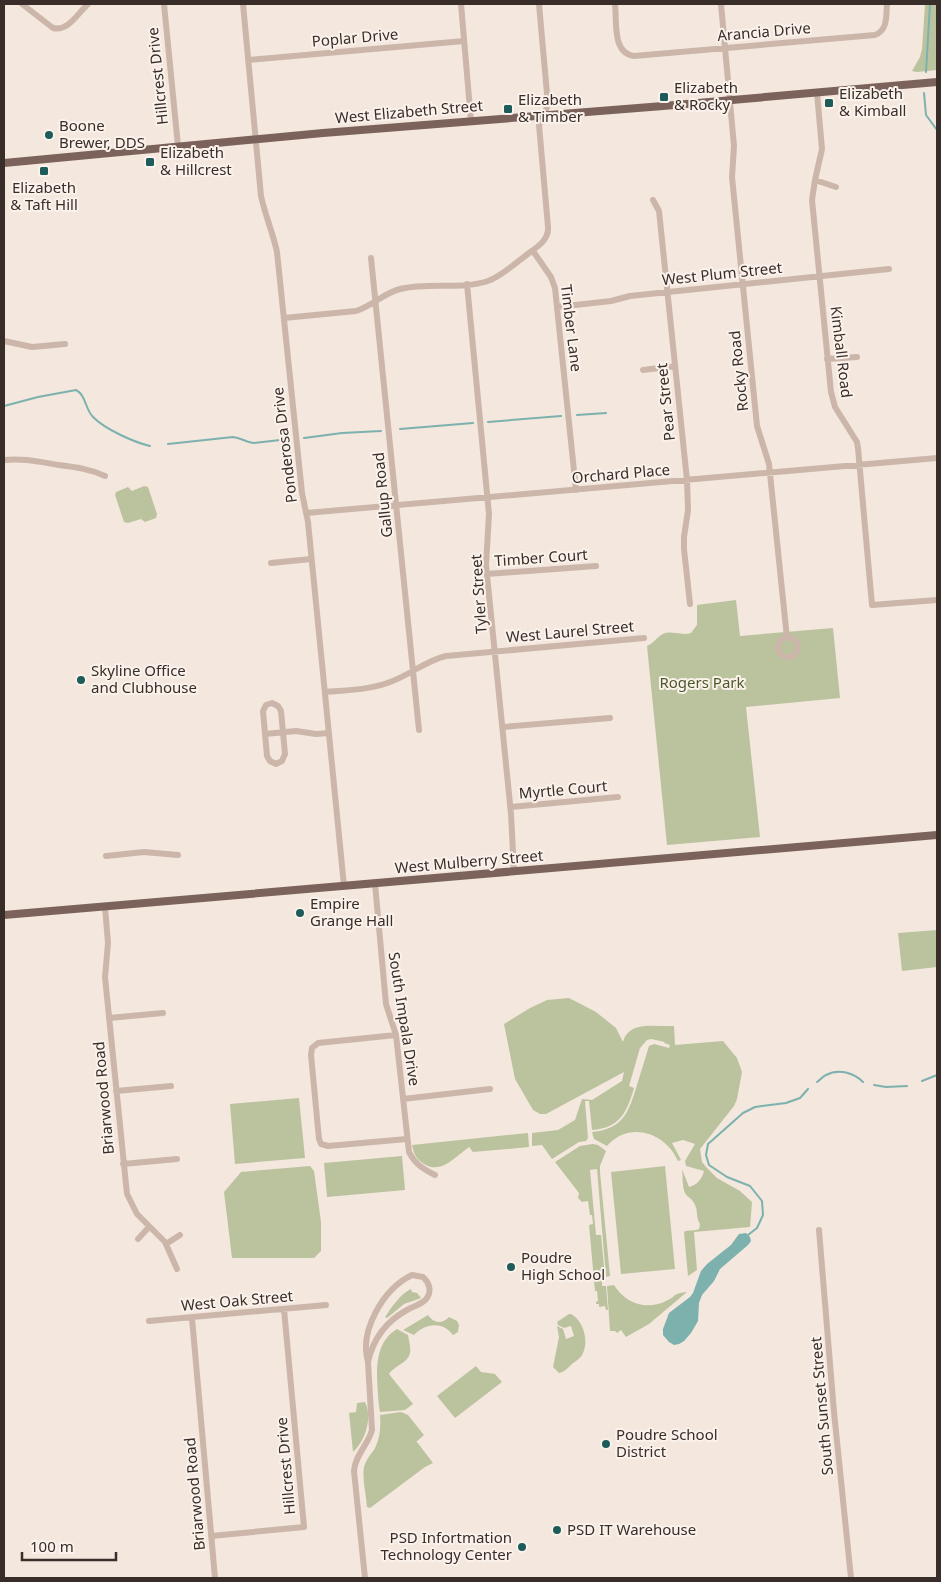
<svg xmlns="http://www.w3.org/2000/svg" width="941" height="1582" viewBox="0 0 941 1582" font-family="'Noto Sans',sans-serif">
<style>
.green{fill:#bbc39e}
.water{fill:#7cb1ae}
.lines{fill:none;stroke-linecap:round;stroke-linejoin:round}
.stream{stroke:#7cb1ae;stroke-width:2}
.minor{stroke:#ccb6aa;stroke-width:6}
.major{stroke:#7b625a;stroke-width:8}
.poi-dot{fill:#1e5c59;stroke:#faf2eb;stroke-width:2}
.labels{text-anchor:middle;stroke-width:4;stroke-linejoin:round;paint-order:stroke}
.street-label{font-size:15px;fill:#392d29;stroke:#faf2eb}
.poi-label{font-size:15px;fill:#392d29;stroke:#faf2eb;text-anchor:start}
.park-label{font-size:15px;fill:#4d582c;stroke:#faf2eb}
</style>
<rect width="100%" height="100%" fill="#f3e7de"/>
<path class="green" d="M925 4H937V70L917 72 912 71 920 57 922 49Z
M144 486 148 487 157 514 156 518 145 522 141 519 128 523 124 522 115 495 116 492 128 487 132 491Z
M736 600 740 636 833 628 840 698 746 707 760 837 667 845 647 646C654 643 657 637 663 634 671 630 681 636 691 633L697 625V605Z
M937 930V967L902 971 898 933Z
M569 998 596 1012 616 1028 623 1042C629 1020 655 1027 674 1026L675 1045 723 1041 737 1058 742 1072 737 1099 734 1106 700 1149 702 1162 707 1168 717 1178 740 1191 752 1202 750 1227 694 1232 697 1270 688 1276 684 1233 685 1231 696 1230 699 1229 700 1224C696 1218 698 1211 695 1205 693 1199 687 1197 685 1193 682 1186 683 1176 682 1169L689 1187C697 1185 702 1179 704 1171L686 1166 685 1161 695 1144 683 1140 672 1143 681 1160 678 1161C665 1132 629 1121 607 1146L594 1139 592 1132C624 1129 629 1111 637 1085 641 1072 645 1059 649 1046L654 1044 669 1048 670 1045 664 1043 665 1042 651 1039 647 1040 640 1048 629 1086 634 1088C627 1112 620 1128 592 1130L589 1101H585L588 1138 586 1141 579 1142 552 1159 542 1145 532 1146V1133L558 1130 575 1120 582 1099 592 1100 622 1081 624 1072 546 1114H540L533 1110 515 1079 504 1024 530 1008 547 1000Z
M299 1098 305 1158 235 1164 230 1104Z
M528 1133 529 1147 473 1152 469 1147C456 1156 441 1175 424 1164 416 1159 414 1154 412 1145Z
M593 1144 598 1145 606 1151 600 1166V1172L610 1276 606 1277 597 1169 590 1170 596 1235H601L605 1277H602V1286H606L608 1310H606L605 1306 599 1307V1304H596V1302L598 1301 597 1291H595L589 1225 593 1224 592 1215H590L588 1201 582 1202 578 1198 579 1193 555 1162 580 1146Z
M402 1156 405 1190 327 1197 324 1163Z
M310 1166 314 1171 321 1222V1251L314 1258H232L224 1192 241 1172Z
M665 1166 675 1269 621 1274 611 1172Z
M614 1285C625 1303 646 1311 666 1301 677 1296 673 1293 687 1292L649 1324 626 1337 621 1330 617 1333 615 1331H610L607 1286Z
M411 1289 412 1292 417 1293 421 1298 404 1304 387 1318 385 1317C392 1307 400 1294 411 1289Z
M569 1314H571C583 1320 589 1340 583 1353 581 1358 576 1361 572 1364 568 1368 564 1372 559 1373L553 1367 559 1337 557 1326 563 1329 566 1339 574 1336 571 1326 564 1328 558 1325 557 1322Z
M428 1315C434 1324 442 1324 449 1317L457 1321 459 1325 458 1332 453 1335C443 1321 425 1323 414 1335L403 1330Z
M397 1329 408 1335C409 1341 411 1348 410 1353 408 1363 394 1366 389 1374L413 1404 405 1410 380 1412C379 1406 378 1399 378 1393 376 1370 375 1342 397 1329Z
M476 1366 481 1372 495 1374 502 1382 455 1418 437 1396Z
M365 1402C373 1418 365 1441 353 1452L349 1413 356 1412 357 1403Z
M401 1412 408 1415 424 1435 416 1442H417L433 1463 425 1467 370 1508 367 1507C366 1494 362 1479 364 1467 366 1460 370 1455 374 1450 380 1439 381 1427 380 1415Z"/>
<path class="water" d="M746 1233 750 1237 751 1241 748 1245 720 1269 714 1281 702 1295 699 1303 698 1321 691 1333 684 1341 679 1344 674 1345 669 1342 663 1335V1329L669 1313 690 1297 693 1293 701 1271 707 1264 731 1245 739 1234Z"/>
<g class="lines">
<path class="stream" d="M926 72 930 4
M924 93 926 115 937 130
M4 406 38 397 76 390C86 395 85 409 93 417 105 429 133 442 150 446
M577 415 606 413
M488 422 561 416
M400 429 473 423
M304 438 342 433 381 431
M168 444 233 437C241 438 248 443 254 443L289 439
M922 1081 937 1075
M817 1082C820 1080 823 1076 826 1075 839 1068 854 1073 863 1082
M874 1085 886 1087 907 1086
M748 1235 757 1228 763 1215 762 1201 750 1186 727 1177 709 1165 706 1155 708 1144 743 1113 755 1107 786 1103 800 1098 808 1089"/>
<path class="minor" d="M22 4 53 28C68 32 78 13 88 4
M164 4 178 146
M243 4 261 196C265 215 273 233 277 252L302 493 308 522 344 886
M461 4 471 121
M615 4C617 22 612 53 634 56L875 35C888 30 886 16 887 4
M721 4 734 146 732 177 757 426 769 464 787 638
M248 60 464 41
M817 93 822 149 815 180 812 200 831 392 835 407 857 442 858 448 872 605 937 600
M815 180 836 187
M653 200 659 211 687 480 688 510 684 537V549L690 604
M533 251 551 277 555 288 576 490
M371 258 419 730
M467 284 489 514 486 565 511 814 514 872
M557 307 611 301 630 296 889 269
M284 318 356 311C372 306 384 293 400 289 429 282 460 290 488 281 502 276 518 261 529 253 539 246 549 239 548 227L539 125 548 105 539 4
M4 341 32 347 65 344
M827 359 857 357
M643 370 675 366
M4 460C23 458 40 462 59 465 75 467 90 469 105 476
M306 513 937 458
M271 563 311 559
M487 574 596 566
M778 647a10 10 0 1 1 20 0a10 10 0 1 1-20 0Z
M325 692C346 690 370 690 390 682 410 675 425 661 446 656L644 638
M272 703 278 706 281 711 285 754 282 761 276 764 270 761 267 756 263 711 266 705Z
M503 727 610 718
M265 734 296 731 316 734 329 733
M511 807 618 797
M106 856 144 852 178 855
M375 884 386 1004 396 1035 409 1152C415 1164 423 1169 435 1175
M105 907 108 943 105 977 127 1194 137 1214 165 1242 177 1269
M109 1018 163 1013
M396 1035 318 1043 312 1048 311 1055 319 1139 321 1144 328 1146 407 1139
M116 1091 171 1086
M403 1099 490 1089
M123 1164 177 1159
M819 1230 834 1412 851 1578
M138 1239 149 1227
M166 1244 180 1235
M192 1318 215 1578
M149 1321 326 1305
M211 1536 304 1527 284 1309
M365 1578 354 1471C355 1455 368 1445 372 1430L368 1362C359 1331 383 1289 412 1275L423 1277C429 1282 432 1291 427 1298 422 1305 413 1306 407 1310 385 1322 373 1339 368 1362"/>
<path class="major" d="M4 163 323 133 663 106 937 82
M4 915 937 835"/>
</g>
<g class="poi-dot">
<rect x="659" y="92" width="10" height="10" rx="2.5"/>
<rect x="824" y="98" width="10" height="10" rx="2.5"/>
<rect x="503" y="104" width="10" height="10" rx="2.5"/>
<circle cx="49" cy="135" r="5"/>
<rect x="145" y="157" width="10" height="10" rx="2.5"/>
<rect x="39" y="166" width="10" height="10" rx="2.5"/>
<circle cx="81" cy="680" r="5"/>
<circle cx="300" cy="913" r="5"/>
<circle cx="511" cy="1267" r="5"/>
<circle cx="606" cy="1444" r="5"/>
<circle cx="557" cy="1530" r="5"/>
<circle cx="522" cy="1547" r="5"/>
</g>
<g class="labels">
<g class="street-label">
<text transform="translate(764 32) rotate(-5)" y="5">Arancia Drive</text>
<text transform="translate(355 38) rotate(-5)" y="5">Poplar Drive</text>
<text transform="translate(158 76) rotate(-96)" y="5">Hillcrest Drive</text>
<text transform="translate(409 112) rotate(-5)" y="5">West Elizabeth Street</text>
<text transform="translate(722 274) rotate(-6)" y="5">West Plum Street</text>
<text transform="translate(571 328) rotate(83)" y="5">Timber Lane</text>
<text transform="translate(841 352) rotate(83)" y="5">Kimball Road</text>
<text transform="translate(739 371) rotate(-96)" y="5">Rocky Road</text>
<text transform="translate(666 402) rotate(-96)" y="5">Pear Street</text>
<text transform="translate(285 445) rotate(-97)" y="5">Ponderosa Drive</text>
<text transform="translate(621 474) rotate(-5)" y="5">Orchard Place</text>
<text transform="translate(383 495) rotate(-96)" y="5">Gallup Road</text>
<text transform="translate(541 558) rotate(-4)" y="5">Timber Court</text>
<text transform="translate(479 594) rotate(-94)" y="5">Tyler Street</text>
<text transform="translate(570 632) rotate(-5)" y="5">West Laurel Street</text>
<text transform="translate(563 790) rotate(-5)" y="5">Myrtle Court</text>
<text transform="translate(469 862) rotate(-5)" y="5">West Mulberry Street</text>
<text transform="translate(404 1019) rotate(81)" y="5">South Impala Drive</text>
<text transform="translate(104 1098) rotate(-95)" y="5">Briarwood Road</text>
<text transform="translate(237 1301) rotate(-5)" y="5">West Oak Street</text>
<text transform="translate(822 1406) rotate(-95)" y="5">South Sunset Street</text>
<text transform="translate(286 1466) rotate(-95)" y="5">Hillcrest Drive</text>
<text transform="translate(195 1494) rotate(-95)" y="5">Briarwood Road</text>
</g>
<g class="poi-label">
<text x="674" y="93">Elizabeth<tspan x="674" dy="17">&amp; Rocky</tspan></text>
<text x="839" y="99">Elizabeth<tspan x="839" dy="17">&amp; Kimball</tspan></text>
<text x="518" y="105">Elizabeth<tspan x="518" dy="17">&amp; Timber</tspan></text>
<text x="59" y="131">Boone<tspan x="59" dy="17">Brewer, DDS</tspan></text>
<text x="160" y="158">Elizabeth<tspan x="160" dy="17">&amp; Hillcrest</tspan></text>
<text x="44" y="193" text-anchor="middle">Elizabeth<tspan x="44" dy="17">&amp; Taft Hill</tspan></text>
<text x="91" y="676">Skyline Office<tspan x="91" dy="17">and Clubhouse</tspan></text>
<text x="310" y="909">Empire<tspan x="310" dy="17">Grange Hall</tspan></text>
<text x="521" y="1263">Poudre<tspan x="521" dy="17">High School</tspan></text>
<text x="616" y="1440">Poudre School<tspan x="616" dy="17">District</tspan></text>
<text x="567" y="1535">PSD IT Warehouse</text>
<text x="512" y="1543" text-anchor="end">PSD Infortmation<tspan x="512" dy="17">Technology Center</tspan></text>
</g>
<g class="park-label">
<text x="702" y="688">Rogers Park</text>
</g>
</g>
<rect width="941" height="1582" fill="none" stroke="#392d29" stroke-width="10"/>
<path d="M22 1552v8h94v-8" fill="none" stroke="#392d29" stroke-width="2.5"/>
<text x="30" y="1552" font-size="15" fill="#392d29" stroke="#faf2eb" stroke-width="4" paint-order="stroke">100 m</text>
</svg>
